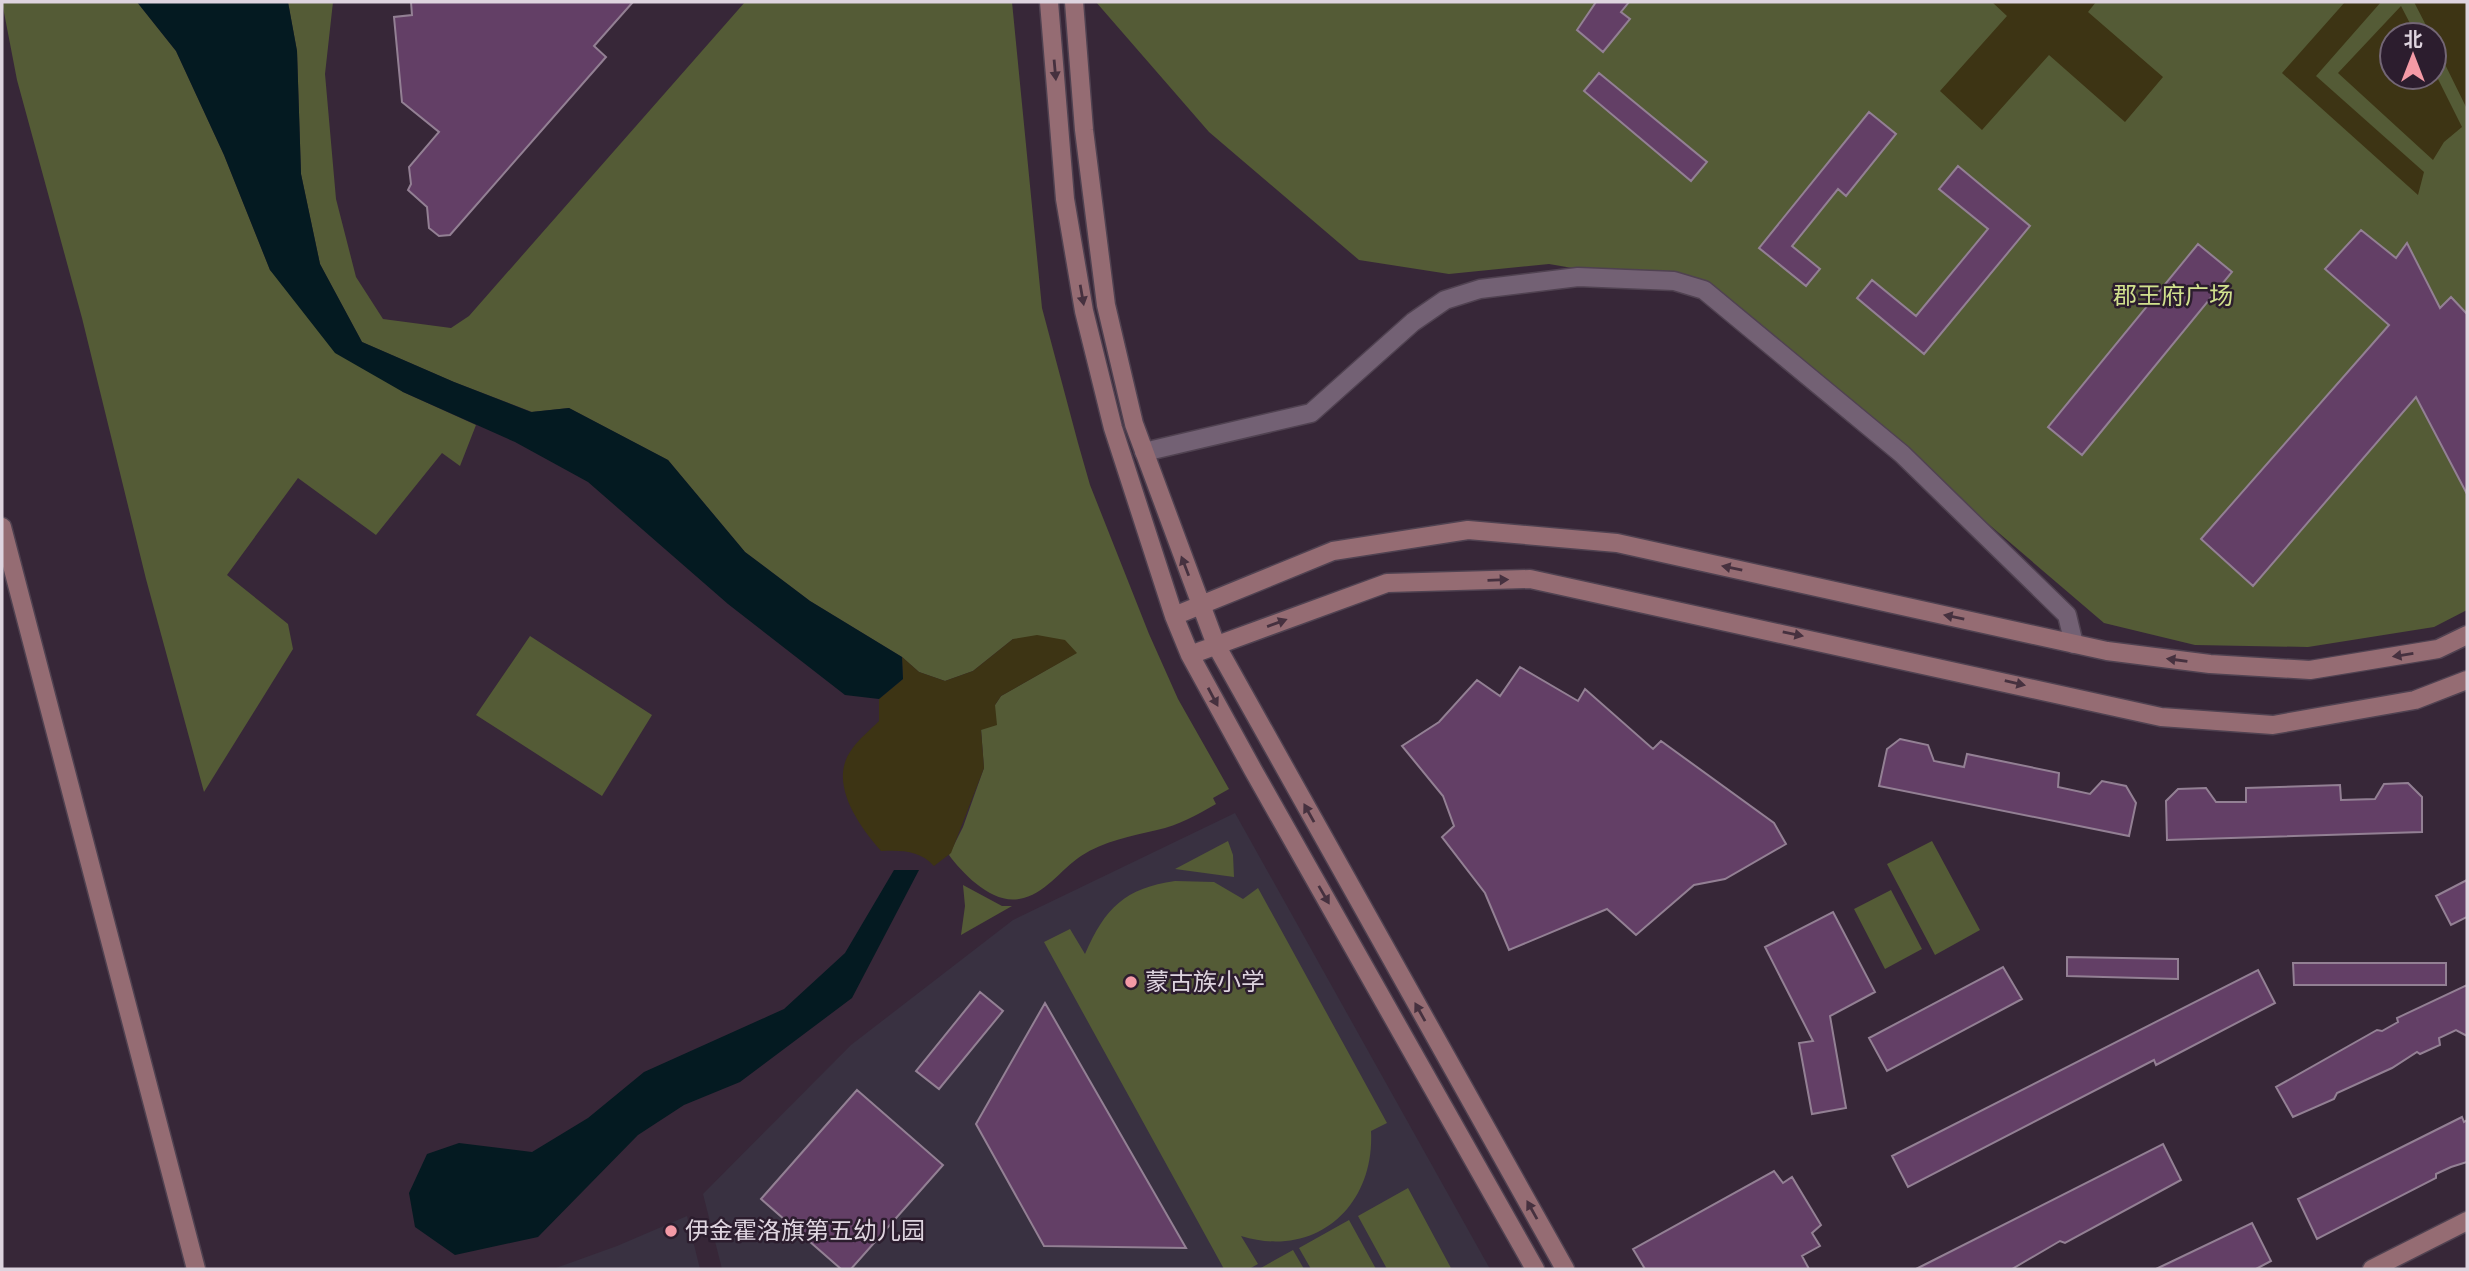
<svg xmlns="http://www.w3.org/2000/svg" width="2469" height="1271" viewBox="0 0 2469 1271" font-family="'Nunito Sans','Noto Sans SC',sans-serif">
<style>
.education{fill:#393141}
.green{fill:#545b36;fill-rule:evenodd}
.sand{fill:#3d3414}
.water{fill:#041a21}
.building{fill:#633f66;stroke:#938094;stroke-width:2}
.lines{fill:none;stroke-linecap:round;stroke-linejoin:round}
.street-casing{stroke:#504251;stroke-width:21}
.secondary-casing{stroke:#504251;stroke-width:21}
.street{stroke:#736174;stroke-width:18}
.secondary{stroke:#956c73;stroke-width:18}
.oneway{fill:#46313f}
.poi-dot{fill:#f49aa6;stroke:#2c1d2e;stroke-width:2.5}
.labels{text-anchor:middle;stroke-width:5;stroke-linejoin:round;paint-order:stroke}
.park-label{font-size:24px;fill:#d1e18d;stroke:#2c1d2e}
.poi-label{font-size:24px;fill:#ded4df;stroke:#2c1d2e;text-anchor:start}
</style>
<rect width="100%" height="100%" fill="#372738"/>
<path class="education" d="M1235 813 1490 1269H722L703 1194 851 1045 1013 920Z
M687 1216 700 1269H553L617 1246Z"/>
<path class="green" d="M2 2H137L176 51 224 155 270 270 403 392 476 425 460 466 442 453 376 535 298 478 227 575 288 624 293 649 204 792 146 579 82 318 17 80Z
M288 2H333L325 74 336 199 356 277 383 319 451 328 469 316 745 2H1012L1042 308 1078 443 1090 485 1149 634 1178 699 1229 789 1213 798 1216 804C1197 815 1179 825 1157 830 1131 836 1104 841 1081 856 1060 870 1045 895 1019 899 992 904 963 874 949 855L963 827 984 768 981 729 995 705 1001 696 1076 653 1013 639 973 671 945 681 919 672 902 657 810 601 745 552 668 460 569 408 532 412 454 382 362 342 320 264 301 174 297 51Z
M1096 2H2467V610L2434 627 2308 647 2195 645 2104 623 1751 321 1666 284 1549 264 1449 274 1359 260 1209 132ZM2392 35H2434V77H2392Z
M530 636 652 715 602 796 476 715Z
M1228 841 1233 855 1234 877 1175 869Z
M1932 841 1980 930 1935 955 1887 864Z
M1175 881 1214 882 1243 899 1258 888 1387 1123 1371 1131C1375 1207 1315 1259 1241 1236L1258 1264 1249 1269H1224L1044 942 1070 929 1085 954C1105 908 1125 888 1175 881Z
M963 885 1002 906H1012L961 935 965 906Z
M1891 890 1922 949 1885 969 1854 909Z
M1408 1188 1451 1268 1387 1269 1358 1216Z
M1349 1220 1376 1269H1311L1299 1248Z
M1293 1250 1304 1269H1259Z"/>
<path class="sand" d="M1992 2H2096L2088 12 2163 77 2125 122 2049 55 1982 130 1940 91 2007 16Z
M2345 2H2381L2316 76 2424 172 2418 195 2282 73Z
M2414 2H2467V109L2434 42V35H2431Z
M2401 6 2416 35H2392V77H2434V71L2462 127 2444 142 2433 160 2338 73Z
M1037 635 1065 640 1077 653 1001 696 995 705 997 725 981 730 984 768 951 853 934 866C920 850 901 850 881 851 859 826 827 782 852 749 859 739 870 730 879 721V699L903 679 902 657 919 672 945 681 973 671 1013 639Z"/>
<path class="water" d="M137 2H288L297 51 301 174 320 264 362 342 454 382 531 412 569 408 668 460 745 552 810 601 902 657 903 679 879 699 845 695 728 604 588 482 515 442 403 392 335 353 270 270 224 155 176 51Z
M894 870H919L852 998 740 1082 684 1105 638 1135 538 1237 455 1255 415 1227 409 1193 427 1154 459 1143 532 1152 588 1118 644 1072 784 1009 845 953Z"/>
<path class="building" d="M411 2H633L594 46 606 57 450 235 439 236 429 228 427 207 408 190 411 184 409 167 439 132 402 102 394 17 412 15Z
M1596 2H1629L1621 12 1630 19 1603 52 1577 30Z
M1599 73 1707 162 1691 181 1584 91Z
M1869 112 1896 134 1846 196 1838 189 1792 246 1820 269 1806 286 1759 248Z
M1958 166 2030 226 1924 354 1857 298 1872 280 1916 316 1988 229 1939 189Z
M2361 230 2396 258 2407 243 2440 308 2451 297 2467 314V494L2416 397 2253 586 2201 539 2389 325 2325 269Z
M2198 244 2232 272 2082 455 2048 427Z
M1520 667 1578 701 1585 689 1653 749 1661 741 1774 823 1786 844 1725 879 1694 885 1636 935 1607 909 1509 950 1485 893 1442 837 1454 826 1443 796 1402 746 1439 722 1477 680 1500 696Z
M1900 739 1928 745 1934 761 1964 767 1967 754 2059 773 2058 787 2090 794 2102 781 2126 786 2136 803 2129 836 1879 786 1887 749Z
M2408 783 2422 797V832L2167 840 2166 801 2178 789 2206 788 2216 802H2246V788L2340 785 2341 800 2375 799 2384 784Z
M2467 880V917L2451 925 2436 896Z
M1833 912 1875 992 1830 1016 1846 1108 1812 1114 1799 1043 1813 1041 1765 947Z
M2067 957 2178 959V979L2067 976Z
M2293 963H2446V985H2294Z
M2003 967 2022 999 1887 1071 1869 1038Z
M2258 970 2275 1003 2156 1065 2154 1060 1908 1187 1892 1156Z
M2467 985V1036L2456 1030 2439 1038 2440 1045 2420 1054 2417 1052 2392 1068 2337 1093 2334 1099 2293 1117 2276 1087 2377 1030 2382 1031 2398 1022 2397 1018Z
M980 992 1003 1011 939 1089 916 1071Z
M1045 1003 1186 1248 1044 1246 976 1124Z
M857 1090 943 1165 851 1269H841L761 1199Z
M2462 1117 2464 1122 2467 1120V1162L2451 1167 2436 1174V1178L2317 1239 2298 1199Z
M2163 1144 2181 1180 2065 1243 2060 1241 2012 1269H1916Z
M1774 1171 1783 1183 1792 1177 1821 1225 1812 1233 1820 1246 1802 1256 1809 1269H1645L1633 1249Z
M2252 1223 2271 1261 2256 1269H2156Z"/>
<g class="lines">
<defs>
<path id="street" d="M1144 452 1311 413 1413 322 1445 300 1480 289 1578 277 1674 281 1704 290 1902 454 2067 615 2074 644"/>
<path id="secondary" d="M1049 2 1065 199 1084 311 1113 428 1174 616 1190 655 1253 770 1535 1269
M1074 2 1084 130 1106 305 1134 424 1216 645 1565 1269
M2 527 196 1269
M1174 616 1333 551 1468 530 1617 543 2107 651 2210 664 2310 670 2438 649 2467 635
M1190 655 1387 583 1530 579 2161 717 2273 725 2415 700 2467 680
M2372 1269 2467 1221"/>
</defs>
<use href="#street" class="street-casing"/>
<use href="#secondary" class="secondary-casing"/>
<use href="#street" class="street"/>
<use href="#secondary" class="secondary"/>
</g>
<defs><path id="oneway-solid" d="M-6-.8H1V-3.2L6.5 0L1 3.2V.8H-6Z" transform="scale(1.75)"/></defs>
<g class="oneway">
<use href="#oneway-solid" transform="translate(1055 70) rotate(85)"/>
<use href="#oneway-solid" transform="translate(1082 295) rotate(80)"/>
<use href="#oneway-solid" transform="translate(1185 566) rotate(-111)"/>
<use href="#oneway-solid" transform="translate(1732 568) rotate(-168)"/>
<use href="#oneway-solid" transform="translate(1498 580) rotate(-2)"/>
<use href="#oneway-solid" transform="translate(1954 617) rotate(-168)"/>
<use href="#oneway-solid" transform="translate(1277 623) rotate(-20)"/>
<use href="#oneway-solid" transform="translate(1793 634) rotate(12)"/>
<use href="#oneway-solid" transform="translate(2403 655) rotate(171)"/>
<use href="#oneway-solid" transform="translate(2177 660) rotate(-172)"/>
<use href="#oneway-solid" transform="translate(2015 683) rotate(13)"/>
<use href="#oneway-solid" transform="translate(1213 697) rotate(62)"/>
<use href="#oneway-solid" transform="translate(1309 813) rotate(-119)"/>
<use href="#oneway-solid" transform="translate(1324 895) rotate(60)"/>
<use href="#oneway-solid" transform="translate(1420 1012) rotate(-119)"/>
<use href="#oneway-solid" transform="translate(1532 1210) rotate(-119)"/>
</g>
<g class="poi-dot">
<circle cx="1131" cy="982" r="7"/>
<circle cx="671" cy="1231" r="7"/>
</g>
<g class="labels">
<g class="park-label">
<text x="2173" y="304">郡王府广场</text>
</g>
<g class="poi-label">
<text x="1145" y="990">蒙古族小学</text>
<text x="685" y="1239">伊金霍洛旗第五幼儿园</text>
</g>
</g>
<rect width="2469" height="1271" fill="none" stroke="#ded4df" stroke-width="7"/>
<g transform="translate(2413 56)"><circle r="33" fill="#2c1d2e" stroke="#736675" stroke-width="2"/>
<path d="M0-5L12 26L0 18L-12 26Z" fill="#f49aa6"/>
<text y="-10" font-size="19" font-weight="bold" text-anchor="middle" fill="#ded4df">北</text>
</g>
</svg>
